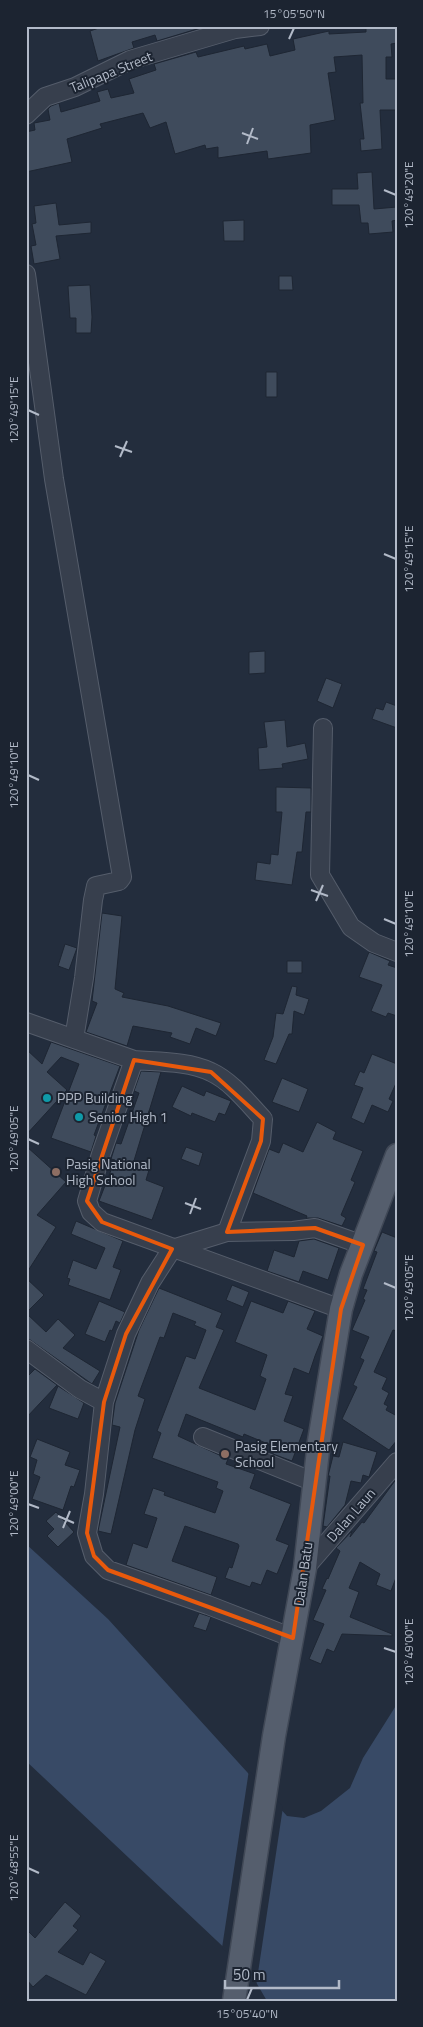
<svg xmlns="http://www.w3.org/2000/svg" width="423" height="2027" viewBox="0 0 423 2027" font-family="'Titillium Web',sans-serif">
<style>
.water{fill:#384a66}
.pier{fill:#232d3d}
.building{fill:#3f4b5c;stroke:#1e2633}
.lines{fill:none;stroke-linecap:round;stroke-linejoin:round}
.minor-casing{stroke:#555d6b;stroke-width:20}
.major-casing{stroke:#404856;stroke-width:25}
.minor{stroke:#373f4d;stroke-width:18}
.major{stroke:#555e6d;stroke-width:22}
.marked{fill:none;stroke:#e8590c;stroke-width:4;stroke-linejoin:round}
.ticks{fill:none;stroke:#b2bac8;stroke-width:2}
.culture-dot{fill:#0f9aa8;stroke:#1c2431;stroke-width:2}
.education-dot{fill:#8d6e63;stroke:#1c2431;stroke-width:2}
.labels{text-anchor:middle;stroke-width:4;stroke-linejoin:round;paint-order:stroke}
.street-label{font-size:14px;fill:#b2bac8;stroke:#1c2431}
.poi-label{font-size:14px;fill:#b2bac8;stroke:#1c2431;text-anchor:start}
.neatline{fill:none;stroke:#b2bac8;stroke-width:2}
.ticks-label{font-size:12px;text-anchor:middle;fill:#b2bac8}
</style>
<rect width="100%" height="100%" fill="#232d3d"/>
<path class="water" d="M26 1544 108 1619 287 1816 304 1818 321 1811 350 1788 363 1758 397 1704V2001H267L250 1972 26 1761Z"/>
<path class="pier" d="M249 1770 283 1807 256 1986 248 1973 222 1948Z"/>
<path class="building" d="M105 26H207L157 41 155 35 132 42 134 48 98 61 90 31Z
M397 26V43L391 44 392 57H386V79H397V110H380L382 149 361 151 360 139H364L360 103H363L362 55 334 57 336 72 328 73 335 120 310 125 311 153 268 159 267 151 218 158V147L206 149 205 145 175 154 166 122 150 128 143 113 100 124 102 128 67 139 72 162 26 172V132L35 130 34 123 50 120 48 109 51 106 59 103 61 112 100 101 97 92 108 89 111 98 134 93 129 79 156 70 154 64 196 52 198 57 244 46 245 49 267 44 270 56 295 50 293 39 329 31V34L366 32V27Z
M372 172 374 209 397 207V220L392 221 393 232 369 234 368 223H361L359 205H332V189H358L357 173Z
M56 203 59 225 91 222V233L56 236 60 259 34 264 31 246 36 245 32 224 36 223 34 206Z
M244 220V241H224L223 221Z
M279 276H292L293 290H279Z
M90 285 92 317 91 333H76V318H70L68 286Z
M266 372H277V397H266Z
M265 651V673L249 674V652Z
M326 678 342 684 333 708 317 701Z
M386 702 397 706V728L372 719 376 708 383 710Z
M285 720 287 747 305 743 308 759 282 764 283 768 259 770 258 748 267 747 264 722Z
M276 787 311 788V812H306L302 852H297L292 885 255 880 257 862 270 864 271 854 278 855 282 812H276Z
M102 913 122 916 115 989 124 993 122 997 168 1006 221 1023 216 1036 196 1028 190 1044 170 1037 172 1033 133 1026 127 1046 86 1032 97 1003 92 1001Z
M65 944 77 948 69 970 58 966Z
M369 952 390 961 388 965 397 968V1016L388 1013 386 1017 371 1011 382 985 359 977Z
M287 961H302V973H287Z
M292 986 297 987 296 995 309 999 304 1015 294 1011 292 1034H289L276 1064 264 1060 273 1037 276 1013 283 1014Z
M51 1042 120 1066 94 1135 96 1136 91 1152 51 1138 79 1064 61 1057 47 1072 67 1090 26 1135V1049L42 1064Z
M372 1054 397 1064V1081L389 1099 393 1101 388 1112 372 1105 364 1124 351 1118 363 1088 354 1085 360 1071 364 1073Z
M141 1071 161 1072 133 1164 149 1170 146 1180 164 1187 152 1220 99 1201 115 1160 111 1159 116 1143 121 1144 139 1093 134 1091Z
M282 1078 308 1089 299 1112 272 1102Z
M182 1086 204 1096 206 1091 231 1101 225 1115 219 1113 215 1122 192 1113 191 1116 172 1107Z
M317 1122 336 1132 333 1139 363 1151 351 1180 355 1182 341 1215 346 1218 342 1226 318 1218H306L307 1216 253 1193 269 1149 279 1153 283 1143 303 1152Z
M26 1146 66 1182 37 1215 56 1227 26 1274Z
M186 1147 203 1153 199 1166 181 1159Z
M76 1221 123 1241 113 1267 121 1270 110 1300 68 1285 70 1279 67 1278 73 1260 96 1269 105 1248 71 1234Z
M382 1232 397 1238V1331L393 1330 374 1372 387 1378 382 1389 389 1393 384 1404 388 1406 386 1410 397 1416V1440L389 1450 342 1419 357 1387 353 1385 364 1360 360 1358 369 1337 352 1330 365 1300 363 1299 367 1290 363 1289 377 1252 374 1251Z
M314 1239 339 1248 328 1280 303 1271 299 1282 267 1271 274 1250 294 1257 299 1241Z
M26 1278 44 1295 26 1313 46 1332 58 1319 75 1335 63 1348 100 1371 92 1384 26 1337Z
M232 1285 249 1292 243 1307 226 1300Z
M159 1288 222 1313 216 1327 224 1330 199 1388 255 1410 266 1379 260 1376 267 1355 235 1342 251 1301 283 1313 288 1301 315 1311 307 1329 323 1336 315 1356 309 1374 294 1368 285 1394 293 1396 284 1421 304 1429 292 1461 273 1454V1446L244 1434 243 1437 186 1414 178 1436 228 1459 226 1464 255 1474 250 1488 291 1504 276 1540 289 1545 277 1574 267 1570 261 1585 252 1582 250 1587 225 1578 229 1567 232 1568 239 1546 238 1544 185 1526 172 1561 217 1577 211 1595 126 1565 133 1543 147 1548 157 1518 144 1514 153 1488 165 1492 164 1495 215 1513 223 1491 216 1488 218 1482 152 1458 161 1433 157 1431 186 1356 195 1359 206 1330 194 1325 196 1322 173 1313 164 1338 160 1337 138 1396 145 1399 135 1430 111 1534 98 1531 120 1427 112 1425 115 1403 139 1330Z
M99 1301 125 1312 120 1323 116 1321 112 1331 110 1330 105 1342 85 1334Z
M35 1369 57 1385 26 1418V1378Z
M58 1386 84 1403 78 1419 49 1408Z
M37 1439 70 1452 65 1465 80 1470 74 1487 71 1486 63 1510 32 1499 40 1477 33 1474 37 1460 30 1457Z
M343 1442 377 1452 369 1477 363 1475 361 1483 351 1481 345 1505 327 1527 323 1526 330 1476H328L333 1456 339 1457Z
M397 1478V1575L391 1591 376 1585 380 1574 360 1562 349 1588 359 1592 350 1617 392 1634V1636L342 1634 334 1652 327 1649 321 1664 309 1659 324 1624 313 1620 326 1590 322 1589 327 1578 328 1579 340 1551 336 1548 352 1531 350 1537 362 1522 364 1523Z
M56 1512 74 1532 58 1547 47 1536 54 1529 46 1521Z
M199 1613 211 1617 206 1631 193 1627Z
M65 1902 81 1916 73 1926 78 1930 58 1952 83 1965 90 1952 106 1961 86 1995 46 1975 33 1987 26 1979V1929L35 1938Z"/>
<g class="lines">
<defs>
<path id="minor" d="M26 115 45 97 75 87 130 60 235 29 260 26
M26 274 54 479 122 877 119 881 96 886 93 900 84 978 74 1039
M323 728 320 875 351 927 374 943 397 952
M26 1022 134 1060 101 1154 87 1201 91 1212 102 1222 341 1309
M134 1060C158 1062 188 1061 211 1072 231 1081 248 1103 263 1119L261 1141 227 1232
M26 1349 80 1389 104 1402
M203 1437 314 1482
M305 1568 397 1462
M293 1638 208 1605 108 1570 94 1556 87 1533 94 1494 104 1402 126 1334 150 1283 172 1249 227 1232 293 1231 315 1228 363 1245"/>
<path id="major" d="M234 2001 274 1736 305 1568 319 1441 341 1309 351 1274 397 1155"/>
</defs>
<use href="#minor" class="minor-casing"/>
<use href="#major" class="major-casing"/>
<use href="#minor" class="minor"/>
<use href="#major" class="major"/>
</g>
<path class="marked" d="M134 1060 211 1072 263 1119 261 1141 227 1232 315 1228 363 1245 341 1309 293 1638 108 1570 94 1556 87 1533 104 1402 126 1334 172 1249 102 1222 87 1201Z"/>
<path class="ticks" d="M289 39 294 28M242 133 258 139M247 144 253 128M384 190 396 195M28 410 39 415M115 446 132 452M120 457 127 441M384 554 396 559M28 775 39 780M311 890 328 896M316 901 323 885M384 919 396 924M28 1139 39 1144M185 1203 201 1209M190 1214 196 1198M384 1283 396 1288M28 1504 39 1508M58 1516 74 1523M63 1528 70 1511M384 1648 396 1652M28 1868 39 1873M247 2000 252 1988"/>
<g class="culture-dot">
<circle cx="47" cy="1098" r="5"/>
<circle cx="79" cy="1117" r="5"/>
</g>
<g class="education-dot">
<circle cx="56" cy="1172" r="5"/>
<circle cx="225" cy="1454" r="5"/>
</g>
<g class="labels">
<g class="street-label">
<text transform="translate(111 72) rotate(-22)" y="5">Talipapa Street</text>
<text transform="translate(351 1515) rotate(-49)" y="5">Dalan Laun</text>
<text transform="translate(303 1574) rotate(-82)" y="5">Dalan Batu</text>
</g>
<g class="poi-label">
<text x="57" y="1103">PPP Building</text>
<text x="89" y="1122">Senior High 1</text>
<text x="66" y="1169">Pasig National<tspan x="66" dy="16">High School</tspan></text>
<text x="235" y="1451">Pasig Elementary<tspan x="235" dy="16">School</tspan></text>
</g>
</g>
<rect width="423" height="2027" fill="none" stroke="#1c2431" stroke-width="55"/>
<path d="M225 1980v8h114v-8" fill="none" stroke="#b2bac8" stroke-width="2.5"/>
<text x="233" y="1980" font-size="15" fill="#b2bac8" stroke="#1c2431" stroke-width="4" paint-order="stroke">50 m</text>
<rect x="28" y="28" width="368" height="1972" class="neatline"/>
<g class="ticks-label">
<text x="294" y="18">15°05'50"N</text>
<text transform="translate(409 195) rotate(-90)" y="4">120°49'20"E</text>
<text transform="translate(14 410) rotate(-90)" y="4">120°49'15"E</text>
<text transform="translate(409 559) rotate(-90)" y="4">120°49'15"E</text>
<text transform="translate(14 775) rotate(-90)" y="4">120°49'10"E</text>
<text transform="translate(409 924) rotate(-90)" y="4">120°49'10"E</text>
<text transform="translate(14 1139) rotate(-90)" y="4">120°49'05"E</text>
<text transform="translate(409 1288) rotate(-90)" y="4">120°49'05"E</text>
<text transform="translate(14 1504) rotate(-90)" y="4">120°49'00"E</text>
<text transform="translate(409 1652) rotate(-90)" y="4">120°49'00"E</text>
<text transform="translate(14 1868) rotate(-90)" y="4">120°48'55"E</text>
<text x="247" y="2018">15°05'40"N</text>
</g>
</svg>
